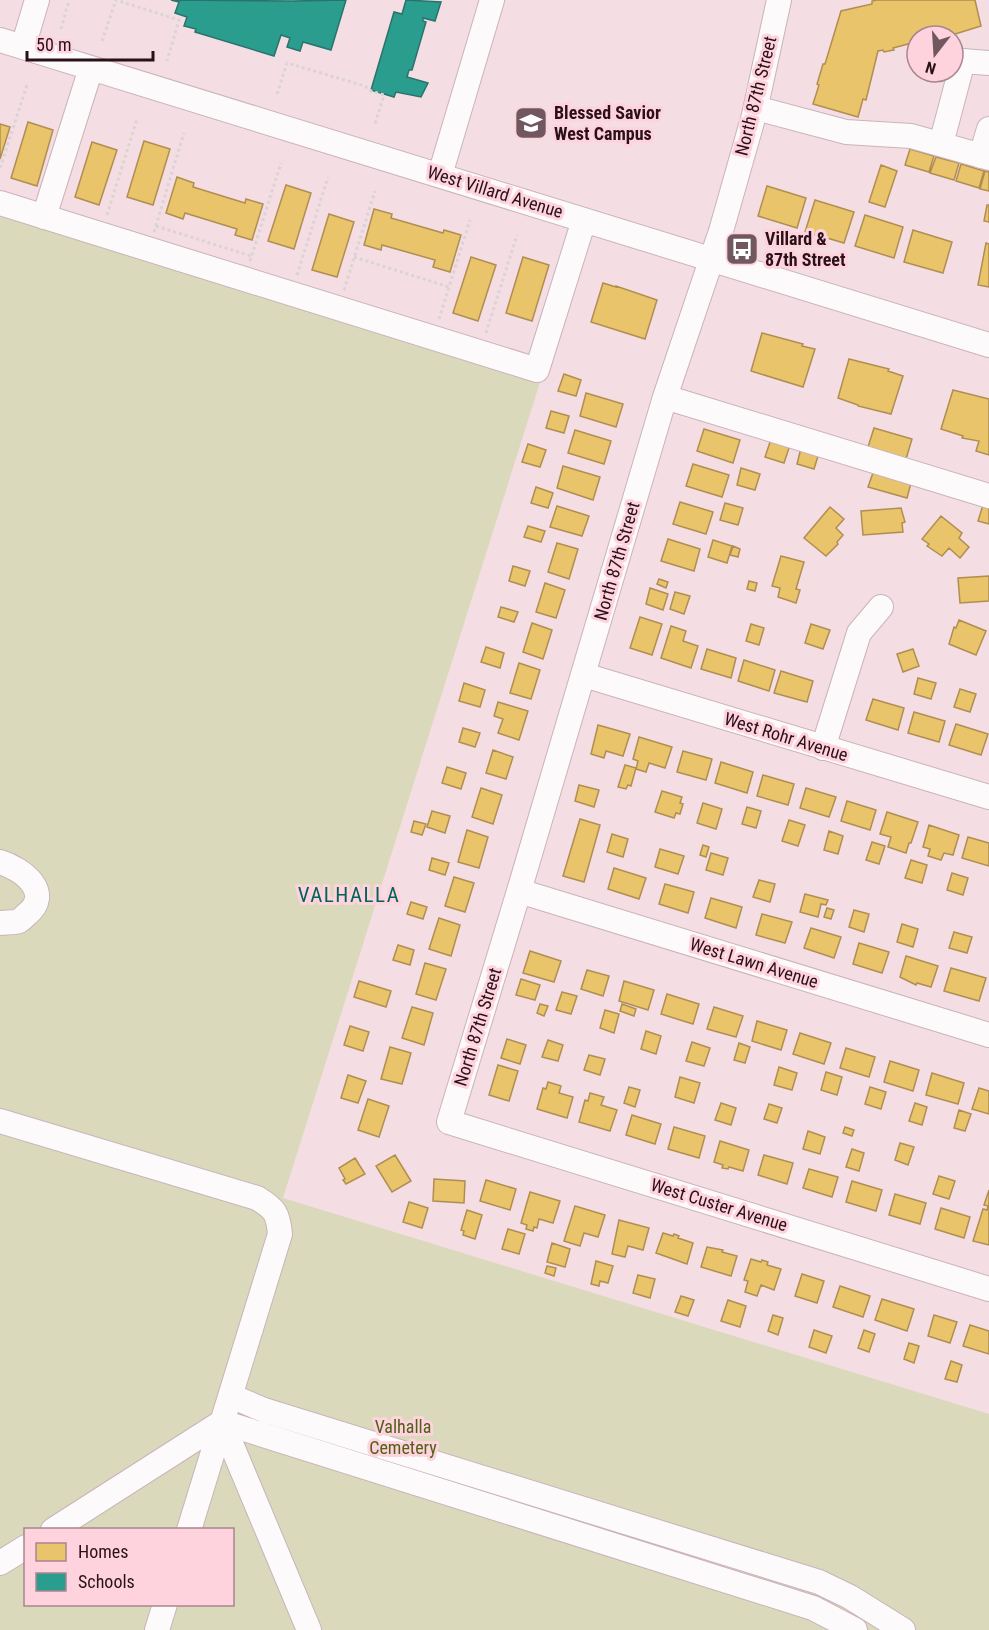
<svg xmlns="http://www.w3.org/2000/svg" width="989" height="1630" viewBox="0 0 989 1630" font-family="'Roboto Condensed',sans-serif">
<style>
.green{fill:#dad9bb;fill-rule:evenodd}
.homes{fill:#e9c46a;stroke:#b08e52;stroke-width:1.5}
.schools{fill:#2a9d8f;stroke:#2a736c;stroke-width:1.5}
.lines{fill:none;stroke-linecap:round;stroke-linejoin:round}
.minor-casing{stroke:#cab3ba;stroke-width:26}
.path{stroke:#dbd4d5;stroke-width:3;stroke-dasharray:3 3;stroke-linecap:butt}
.minor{stroke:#fdfafb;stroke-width:24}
.labels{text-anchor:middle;stroke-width:6;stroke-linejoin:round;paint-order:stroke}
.street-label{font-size:18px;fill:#2a1119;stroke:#fed3de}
.poi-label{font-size:18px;font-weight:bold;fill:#2a1119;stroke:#fed3de;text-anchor:start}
.park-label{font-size:18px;fill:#506017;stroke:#fed3de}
.quarter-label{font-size:21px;letter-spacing:1.5px;fill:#016257;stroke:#fed3de}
</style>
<rect width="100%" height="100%" fill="#f4dde3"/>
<path class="green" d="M0 215 541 379 283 1198 989 1414V1630H0ZM26 1530H232V1604H26Z"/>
<path class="homes" d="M877 0H975L981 26 952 35V33L941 36H917V44L913 45 912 43 893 48 894 50 884 52 883 50 878 51 866 100 863 99 858 117 813 104 819 85 817 84 823 64H825L841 11 872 4V1Z
M28 122 53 130 37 186 11 178Z
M0 124 10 127 0 159Z
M144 141 170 149 153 205 127 197Z
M92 142 117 150 99 205 75 197Z
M910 149 934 156 929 172 905 165Z
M936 157 959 163 954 180 930 173Z
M961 164 984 171 979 188 956 181Z
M881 165 897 171 885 207 869 202Z
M985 171 989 172V191L980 189Z
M177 177 194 183 193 187 245 203 246 199 263 204 252 240 235 235 237 229 185 213 183 219 166 213Z
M286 185 311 193 294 249 268 241Z
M767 186 806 198 797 228 758 216Z
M815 200 854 212 844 243 827 238 826 240 822 239V237L805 232Z
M987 205H989V222L984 221Z
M374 209 392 214 391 218 443 233 444 230 461 235 450 272 433 267 435 260 382 245 381 250 364 245Z
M329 214 354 222 337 277 312 270Z
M865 215 903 227 894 258 855 246Z
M913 230 952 242 943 273 904 262Z
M986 243 989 244V287L978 285Z
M471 257 496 265 478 321 453 313Z
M523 257 549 265 532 321 506 313Z
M603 283 616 287V286L657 300 645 339 591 322Z
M762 333 803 344 802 346 815 349 803 387 751 371Z
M849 359 889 369 888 371 903 376 891 414 858 406V405L838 398Z
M564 374 581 380 576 396 558 391Z
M953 390 989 399V455L976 451 979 441 962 438 963 436 941 429Z
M586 393 623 404 616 427 580 416Z
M551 411 569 416 564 433 546 428Z
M874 428 912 439 906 459 868 447Z
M704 429 740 440 733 463 697 451Z
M575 430 611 441 604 464 568 453Z
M771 439 790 445 784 463 765 457Z
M528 444 546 450 540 467 522 462Z
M801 448 819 453 814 469 797 464Z
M693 464 729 475 722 497 686 486Z
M563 466 600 477 593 500 557 488Z
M741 468 760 474 755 490 737 485Z
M874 470 911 483 907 498 868 487Z
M536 487 553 493 548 508 531 503Z
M680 502 713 512 706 534 673 524Z
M725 503 743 508 738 525 720 520Z
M983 505 989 506V524L978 521Z
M557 506 589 516 582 536 550 527Z
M830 507 844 519 836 528 843 535 837 542 838 544 826 556 804 538Z
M901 508 905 522 902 523 903 532 863 535 861 511Z
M941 516 962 533 959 538 969 547 960 558 949 548 942 556 927 546 929 544 922 539Z
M528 526 545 531 541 542 524 537Z
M668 539 700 549 694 571 661 561Z
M713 540 732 546 727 563 708 557Z
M557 543 578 549 569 579 548 572Z
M733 546 740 549 738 557 730 555Z
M781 556 804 562 796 589 800 590 796 603 778 597 780 588 772 586Z
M513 566 530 571 525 586 509 581Z
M989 576V601L960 603 958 578Z
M659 579 668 582 666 588 657 584Z
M749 581 757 583 755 591 747 589Z
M545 583 565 590 556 618 536 612Z
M650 588 668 594 663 610 646 604Z
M675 592 690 596 684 614 670 609Z
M501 607 518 612 514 622 498 617Z
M640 617 662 624 652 655 630 648Z
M959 620 986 631 976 655 949 644 954 627 956 628Z
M532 623 552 630 543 659 523 652Z
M751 624 764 628 759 645 746 641Z
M811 624 830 630 823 649 805 643Z
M671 626 686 631 683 641 698 646 691 668 661 658Z
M486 647 504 653 500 668 481 662Z
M707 649 736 658 731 678 701 669Z
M913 649 919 666 903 672 897 654Z
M744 660 775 670 769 691 738 681Z
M519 663 540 670 531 699 510 693Z
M781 671 813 681 807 702 774 693Z
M918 678 936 683 931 699 914 694Z
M464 683 485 690 480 707 459 701Z
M960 689 976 694 970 712 954 707Z
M873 699 904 708 898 730 866 720Z
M498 702 528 711 519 740 498 733 503 719 494 716Z
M914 712 945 721 939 742 908 733Z
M956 724 988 734 981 755 949 745Z
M598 725 630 734 623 756 606 751 604 758 591 754Z
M463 728 480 733 475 747 459 742Z
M639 737 672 747 665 768 649 763 646 772 636 769 638 761 633 759Z
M493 750 513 757 506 779 486 773Z
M683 751 712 759 706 780 677 772Z
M721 762 753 772 747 793 715 783Z
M625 765 636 768 631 786 628 785 626 789 618 787Z
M447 767 466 773 461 789 442 783Z
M763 775 794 784 788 805 757 796Z
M579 785 599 790 594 807 575 801Z
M481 788 502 795 493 824 472 817Z
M806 788 836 797 829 817 800 808Z
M662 791 682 797 680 803 683 804 680 814 676 813 674 818 655 812Z
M847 801 876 810 870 830 841 821Z
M703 803 722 809 716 829 697 823Z
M747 807 761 811 756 828 742 824Z
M432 811 450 816 445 833 427 827Z
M887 812 918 822 911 843H909L906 853 888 847 891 837 880 834Z
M580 819 600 825 584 882 563 876Z
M789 820 805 825 798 846 782 841Z
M414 821 426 824 422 835 411 832Z
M929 825 959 835 953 855 944 853 941 860 928 856 930 849 923 847Z
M467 830 488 837 479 868 458 862Z
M829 831 843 836 838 854 824 850Z
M612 834 628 839 623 857 607 852Z
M968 837 989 843V866L962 858Z
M872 842 885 846 879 864 866 860Z
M703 845 709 847 706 857 700 855Z
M660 849 684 856 678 874 655 867Z
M711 853 728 858 723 875 706 870Z
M432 858 449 863 445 875 429 870Z
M911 860 927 865 922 883 905 878Z
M614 868 646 878 639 899 608 889Z
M952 873 968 878 963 895 947 890Z
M454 877 474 883 465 912 445 906Z
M759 880 775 884 770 902 753 897Z
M665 884 694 892 688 913 659 904Z
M805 894 828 900 826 905 821 904 818 917 800 912Z
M711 898 742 907 736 928 705 918Z
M411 902 427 907 423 919 407 914Z
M827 908 834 910 831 919 824 917Z
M854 910 869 914 864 932 849 927Z
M762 914 792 922 785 943 756 935Z
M439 918 460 925 451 956 429 949Z
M902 924 918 929 913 947 897 942Z
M811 928 841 937 834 958 804 948Z
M954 932 972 937 967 953 949 948Z
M859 943 889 952 882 973 853 964Z
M398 945 414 950 410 965 393 960Z
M530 951 561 961 554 982 523 973Z
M906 956 938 966 931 987 917 983 916 985 900 977Z
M425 963 446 969 436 1000 416 994Z
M951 968 986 978 979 1001 944 991Z
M587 970 609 976 603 996 581 989Z
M521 979 540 985 535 1000 516 995Z
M359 981 391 991 386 1007 354 997Z
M624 981 654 990 648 1010 619 1001Z
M562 992 577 996 571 1014 556 1010Z
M667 994 699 1004 693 1024 661 1014Z
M540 1004 548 1006 544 1016 537 1013Z
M622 1004 636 1009 634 1016 620 1011Z
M412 1007 433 1013 424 1045 402 1038Z
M714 1007 743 1016 736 1037 707 1029Z
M605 1010 619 1014 614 1033 600 1028Z
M757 1021 787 1030 781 1050 752 1041Z
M350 1026 369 1032 363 1051 344 1045Z
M646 1031 661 1036 656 1054 641 1049Z
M800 1033 831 1043 824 1064 793 1054Z
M507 1039 526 1045 520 1064 501 1058Z
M548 1040 563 1045 558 1061 542 1057Z
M692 1042 710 1048 704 1066 686 1061Z
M739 1043 750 1047 745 1063 734 1060Z
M390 1047 411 1053 402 1084 381 1079Z
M846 1048 875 1057 869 1077 840 1068Z
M589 1055 605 1059 600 1075 584 1070Z
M890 1061 919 1070 913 1091 884 1082Z
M498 1065 518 1071 509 1101 489 1095Z
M779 1067 797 1073 792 1090 774 1085Z
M826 1072 842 1077 837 1095 821 1090Z
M932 1073 964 1083 958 1104 926 1095Z
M348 1075 366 1081 358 1103 341 1098Z
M680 1077 700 1083 694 1103 675 1097Z
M548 1082 561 1086 559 1093 573 1097 567 1118 537 1109 543 1088 546 1089Z
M629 1087 640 1090 635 1107 624 1103Z
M870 1087 886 1092 881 1109 865 1104Z
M979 1088 989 1091V1114L972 1109Z
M590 1093 604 1097 601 1105 617 1110 610 1131 579 1122 585 1100 588 1101Z
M368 1099 389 1106 379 1137 358 1130Z
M721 1103 736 1108 731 1125 715 1120Z
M915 1103 927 1107 922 1125 909 1121Z
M769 1104 782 1108 777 1123 764 1119Z
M959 1110 971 1114 965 1131 954 1128Z
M632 1115 661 1124 655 1144 626 1135Z
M674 1127 705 1136 699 1158 668 1149Z
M845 1127 854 1130 852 1136 843 1133Z
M808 1131 825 1137 820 1154 803 1149Z
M720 1141 749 1150 743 1171 729 1167 728 1169 722 1168 723 1165 714 1162Z
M900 1143 914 1147 908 1165 895 1160Z
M852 1149 864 1153 859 1171 846 1167Z
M395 1155 411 1181 392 1192 376 1166Z
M764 1155 793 1163 787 1184 758 1175Z
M355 1158 365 1174 346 1184 343 1180 345 1179 339 1168Z
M809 1169 838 1177 832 1197 803 1188Z
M939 1176 955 1181 949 1199 933 1194Z
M434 1179 465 1181 464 1203 433 1201Z
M486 1180 516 1189 510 1210 480 1201Z
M852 1181 882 1190 876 1211 846 1202Z
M989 1190V1245L973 1241 983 1209 987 1210 988 1206 984 1205Z
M530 1192 560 1201 553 1223 539 1219 537 1228 534 1227 533 1231 526 1229 527 1225 521 1223Z
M895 1194 926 1203 920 1224 889 1215Z
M409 1202 428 1208 422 1228 403 1222Z
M575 1206 605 1215 598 1237 584 1233 580 1246 564 1241Z
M941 1208 970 1217 964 1238 935 1229Z
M467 1210 482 1215 475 1239 463 1235 464 1231 461 1230Z
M619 1220 649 1228 643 1250 628 1246 625 1257 612 1254Z
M508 1229 525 1234 519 1254 502 1249Z
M663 1233 673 1236 674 1234 679 1236 678 1238 693 1243 687 1264 656 1253Z
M552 1243 570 1249 565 1267 547 1262Z
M707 1247 723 1250 722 1252 737 1256 731 1276 701 1267Z
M751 1259 761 1262 762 1260 768 1262 767 1265 781 1269 774 1290 761 1285 757 1296 745 1292 748 1281 744 1280Z
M596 1261 613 1266 608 1283 600 1281 599 1286 591 1284Z
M547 1266 556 1268 554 1276 545 1273Z
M802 1274 824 1281 817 1303 795 1296Z
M638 1275 655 1279 650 1298 633 1293Z
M840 1286 870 1296 863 1317 833 1307Z
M681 1296 694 1300 688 1316 675 1312Z
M882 1299 914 1309 907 1331 875 1320Z
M728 1300 746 1306 740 1327 721 1321Z
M773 1315 783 1318 778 1335 768 1331Z
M934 1315 957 1322 950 1343 928 1336Z
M970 1325 989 1331V1354L963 1346Z
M814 1330 832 1336 826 1353 809 1347Z
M864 1330 875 1334 869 1352 858 1348Z
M909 1343 919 1346 914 1363 904 1359Z
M951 1361 962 1365 957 1382 945 1379Z"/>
<path class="schools" d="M171 0 292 1 346 0 331 50 303 42 300 51 287 47 290 38 281 35 274 56 195 32 196 29 184 26 187 17 175 13 179 2Z
M406 0 441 2 435 21 423 18V21L426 22 412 70H409L407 77 428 83 421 97 396 92 394 97 371 90 394 12 402 14Z"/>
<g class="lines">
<defs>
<path id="minor" d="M779 0 754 115 721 231 665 397 519 891 449 1122 989 1289
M0 40 989 345
M23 47 37 0
M756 108 846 132 911 136 989 158
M941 144 963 61 989 63
M981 156 989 129
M440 175 492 0
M0 203 537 370 584 220
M44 217 91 68
M665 397 989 496
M584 675 989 797
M823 748 859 633 881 607
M0 862C23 869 54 893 26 915 24 917 22 919 19 921 14 923 6 922 0 923
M519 891 989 1035
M0 1121 257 1198C275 1209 278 1213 280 1234L189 1530
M231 1396 264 1410 819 1582 850 1597 903 1630
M222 1422 309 1630
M53 1530 222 1422 813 1608 855 1630
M0 1563 26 1547
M157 1630 165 1604"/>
</defs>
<use href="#minor" class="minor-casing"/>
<path class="path" d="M61 29 69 0
M102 41 116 0 179 20 167 61
M277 94 287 63 365 86 371 91 384 95 375 124
M0 168 27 85
M107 215 137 119
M156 226 251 256
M154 232 184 133
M354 257 449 287
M250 261 281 163
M297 275 328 177
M344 290 375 191
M439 319 470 220
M486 333 517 235"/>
<use href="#minor" class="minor"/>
</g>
<defs>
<symbol id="school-square" viewBox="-11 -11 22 22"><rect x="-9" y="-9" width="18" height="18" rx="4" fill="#715860" stroke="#fed3de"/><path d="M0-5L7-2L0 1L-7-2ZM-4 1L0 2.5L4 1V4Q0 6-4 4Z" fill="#fff"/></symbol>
<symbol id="bus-square" viewBox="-11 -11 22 22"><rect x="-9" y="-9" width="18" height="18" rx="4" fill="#715860" stroke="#fed3de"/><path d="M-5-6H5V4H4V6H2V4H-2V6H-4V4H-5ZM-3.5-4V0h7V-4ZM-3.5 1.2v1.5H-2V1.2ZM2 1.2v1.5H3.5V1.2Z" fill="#fff"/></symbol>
</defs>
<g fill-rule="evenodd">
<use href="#school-square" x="512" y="104" width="38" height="38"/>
<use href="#bus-square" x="723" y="230" width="38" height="38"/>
</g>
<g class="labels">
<g class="street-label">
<text transform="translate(756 96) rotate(-76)" y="6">North 87th Street</text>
<text transform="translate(495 192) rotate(17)" y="6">West Villard Avenue</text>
<text transform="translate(617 561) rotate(-74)" y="6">North 87th Street</text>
<text transform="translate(786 737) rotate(17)" y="6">West Rohr Avenue</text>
<text transform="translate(754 963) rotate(17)" y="6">West Lawn Avenue</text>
<text transform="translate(478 1027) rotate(-73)" y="6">North 87th Street</text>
<text transform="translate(719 1205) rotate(17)" y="6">West Custer Avenue</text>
</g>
<g class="poi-label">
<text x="554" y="119">Blessed Savior<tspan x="554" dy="21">West Campus</tspan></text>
<text x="765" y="245">Villard &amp;<tspan x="765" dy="21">87th Street</tspan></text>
</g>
<g class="park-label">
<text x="403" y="1433">Valhalla<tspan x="403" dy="21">Cemetery</tspan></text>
</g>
<g class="quarter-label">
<text x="349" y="902">VALHALLA</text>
</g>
</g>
<rect x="24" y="1528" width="210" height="78" fill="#fed3de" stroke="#a9858f" stroke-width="1.5"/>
<rect x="36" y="1543" width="30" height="18" fill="#e9c46a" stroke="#a9858f" stroke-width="1.5"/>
<text x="78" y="1558" font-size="18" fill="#2a1119">Homes</text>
<rect x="36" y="1573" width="30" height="18" fill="#2a9d8f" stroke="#a9858f" stroke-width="1.5"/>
<text x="78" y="1588" font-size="18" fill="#2a1119">Schools</text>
<g transform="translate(935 54) rotate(197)"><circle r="28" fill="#fed3de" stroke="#a9858f" stroke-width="1.5"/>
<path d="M0-4.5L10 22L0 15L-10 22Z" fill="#715860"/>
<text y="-9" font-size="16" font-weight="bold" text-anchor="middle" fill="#2a1119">N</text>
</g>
<path d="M27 51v9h126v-9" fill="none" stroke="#2a1119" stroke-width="3"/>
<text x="36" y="51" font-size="18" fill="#2a1119" stroke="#fed3de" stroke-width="4.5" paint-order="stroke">50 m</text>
</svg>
